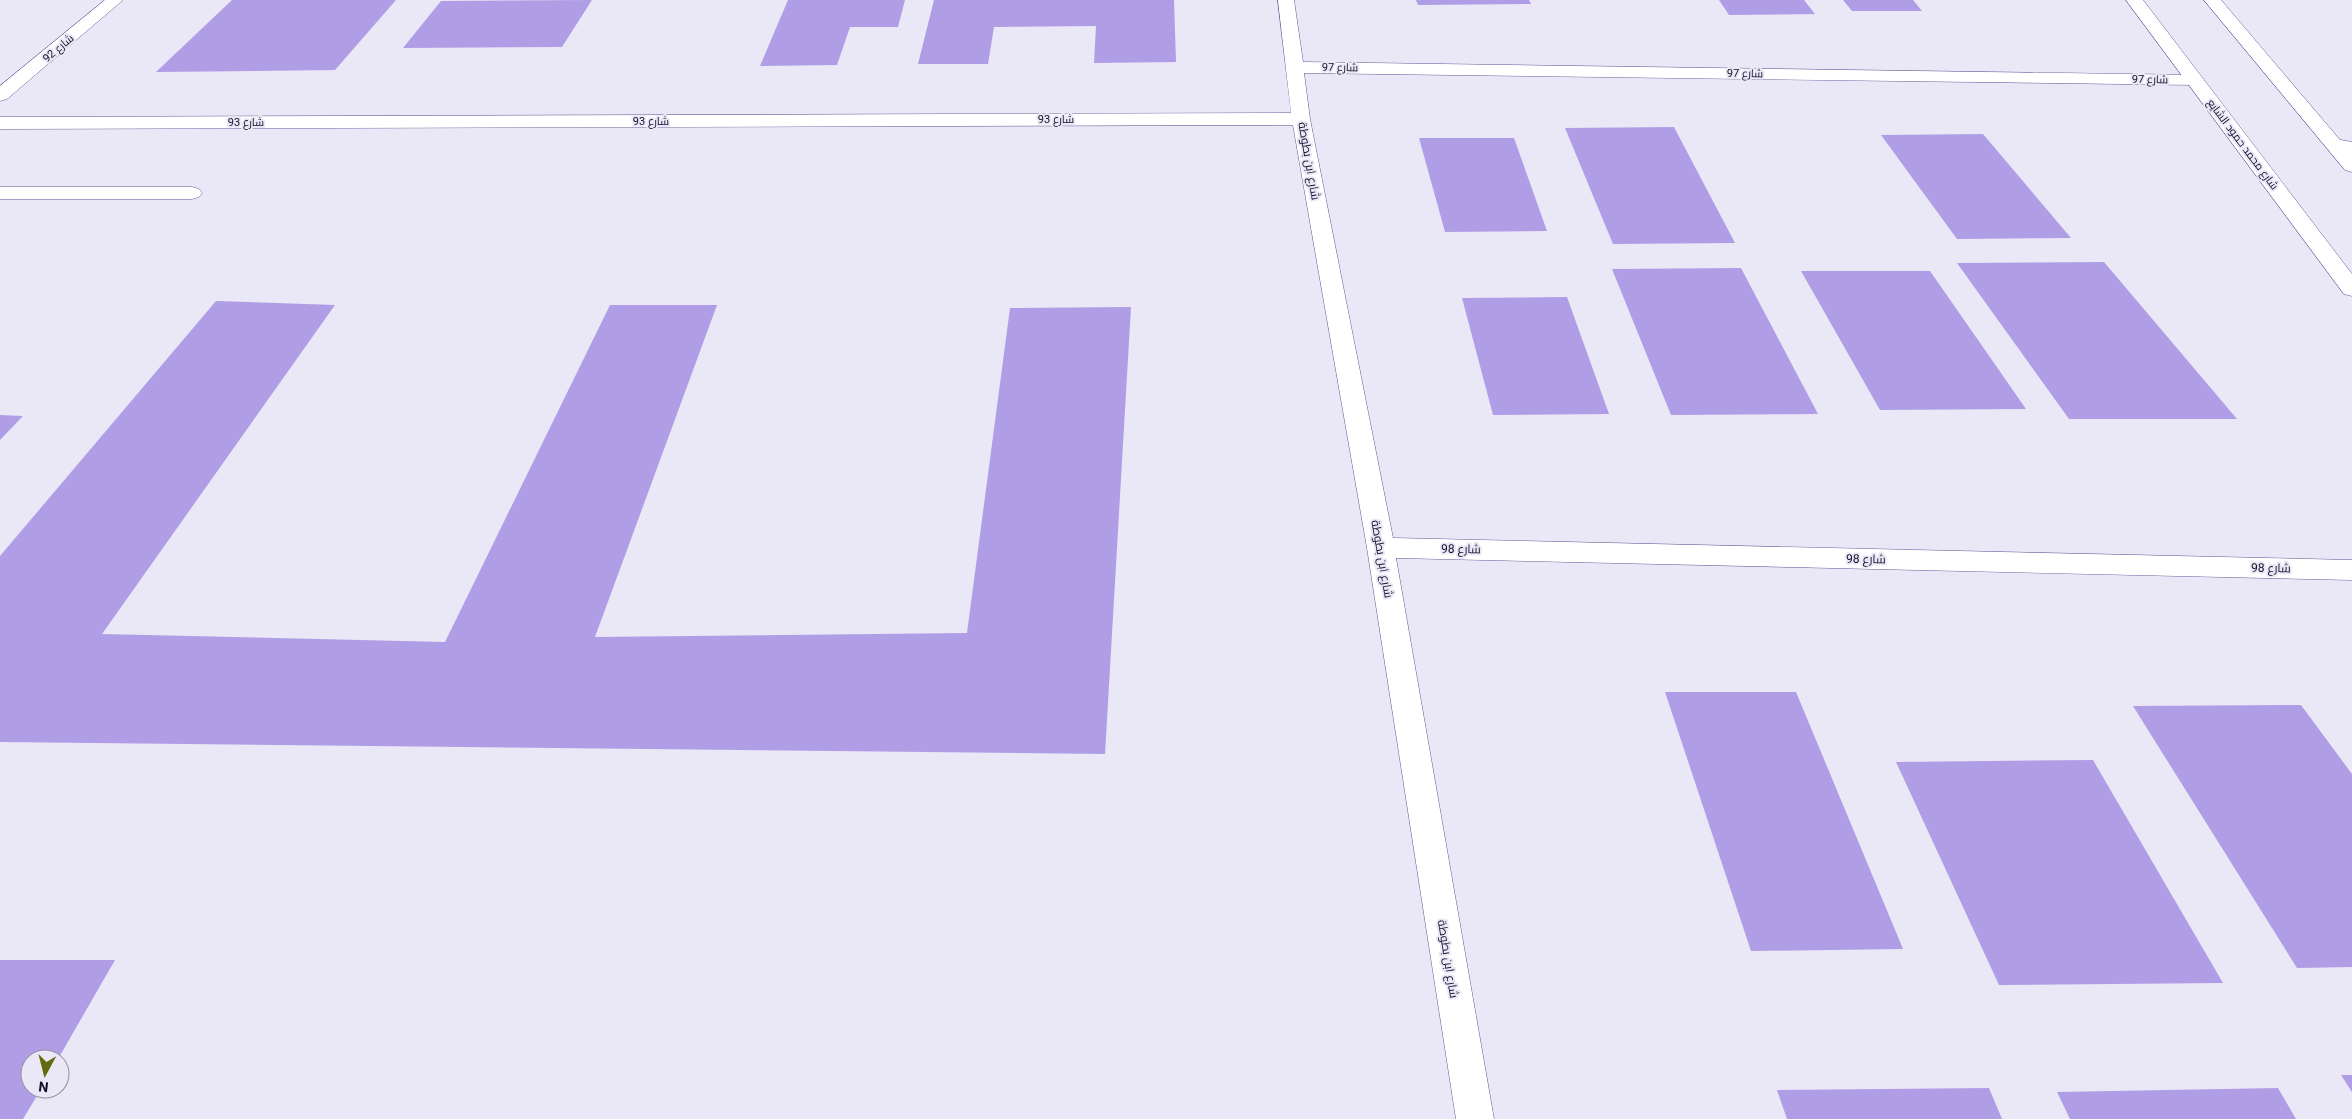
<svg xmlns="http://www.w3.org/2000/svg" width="2352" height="1119" viewBox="0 0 2352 1119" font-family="Roboto,Cairo,sans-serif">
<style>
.building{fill:#af9ee6}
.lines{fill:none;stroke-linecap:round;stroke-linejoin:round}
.lane-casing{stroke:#675697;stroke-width:1}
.street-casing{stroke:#675697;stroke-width:1}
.secondary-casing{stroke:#675697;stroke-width:1}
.lane{fill:#fff;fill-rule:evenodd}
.street{fill:#fff;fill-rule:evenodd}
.secondary{fill:#fff;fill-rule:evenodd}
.labels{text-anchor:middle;stroke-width:4;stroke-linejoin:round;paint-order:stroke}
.far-street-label{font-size:11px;fill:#160e28;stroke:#eae7f6}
.street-label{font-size:12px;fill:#160e28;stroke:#eae7f6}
</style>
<rect width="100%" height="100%" fill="#eae7f6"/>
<path class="building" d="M232 0H396L335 70 156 72Z
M592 0 562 47 403 48 441 1Z
M788 0H905L898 27H850L837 65 760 66Z
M934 0H1174L1176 62 1094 63 1096 26 994 27 988 64H918Z
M1416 0H1529L1531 4 1418 5Z
M1719 0H1804L1815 14 1729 15Z
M1843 0H1913L1922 11H1852Z
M1674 127 1735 243 1613 244 1565 128Z
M1983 134 2071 238 1957 239 1881 135Z
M1419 138H1514L1547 231 1445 232Z
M2104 262 2237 419H2069L1957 263Z
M1741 268 1818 414 1671 415 1612 269Z
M1801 271H1930L2026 409 1880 410Z
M1567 297 1609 414 1493 415 1462 298Z
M216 301 335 305 102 634 445 642 610 305H717L595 637 967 633 1010 308 1131 307 1105 754 0 742V556Z
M0 415 23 416 0 440Z
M1665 692H1796L1903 949 1751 951Z
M2301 705 2352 774V967L2297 968 2133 706Z
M2093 760 2223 983 1999 985 1896 762Z
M0 960H115L58 1059H30V1089H41L23 1119H0Z
M2341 1075H2352V1092Z
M1989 1088 2002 1119H1787L1777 1090Z
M2278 1088 2296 1119H2070L2057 1092Z"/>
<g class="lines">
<defs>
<path id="lane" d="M0 187H192L199 189 202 193 199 197 192 199H0Z"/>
<path id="street" d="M105 0H123L7 99 0 101V86Z
M1278 0H1294L1303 62 2195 75 2201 76 2204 80 2201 84 2195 85 1304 73 1310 119 1393 538 2352 560V580L1396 558 1494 1119H1456L1367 548 1293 125 0 129V117L1291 113Z
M2335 139 2352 142V154L2328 149 2325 145 2328 141Z"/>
<path id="secondary" d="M2126 0H2143L2352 274V296L2344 294Z
M2204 0H2221L2352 154V172L2345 170Z"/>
</defs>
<use href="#lane" class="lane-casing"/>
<use href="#street" class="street-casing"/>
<use href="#secondary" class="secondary-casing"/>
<use href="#lane" class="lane"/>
<use href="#street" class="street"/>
<use href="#secondary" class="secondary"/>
</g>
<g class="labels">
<g class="far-street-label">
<text transform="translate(58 48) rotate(-40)" y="4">شارع 92</text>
<text transform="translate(1340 67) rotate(1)" y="4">شارع 97</text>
<text transform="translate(1745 73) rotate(1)" y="4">شارع 97</text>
<text transform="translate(2150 79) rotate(1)" y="4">شارع 97</text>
<text x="1056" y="123">شارع 93</text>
<text x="651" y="125">شارع 93</text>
<text x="246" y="126">شارع 93</text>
<text transform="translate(2243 144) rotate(53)" y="4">شارع محمد حمود الشايع</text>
</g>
<g class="street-label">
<text transform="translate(1309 161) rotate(80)" y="4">شارع ابن بطوطة</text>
<text transform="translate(1461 549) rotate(1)" y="4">شارع 98</text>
<text transform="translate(1382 559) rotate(80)" y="4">شارع ابن بطوطة</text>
<text transform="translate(1866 559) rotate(1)" y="4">شارع 98</text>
<text transform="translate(2271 568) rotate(1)" y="4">شارع 98</text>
<text transform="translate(1448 959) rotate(81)" y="4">شارع ابن بطوطة</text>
</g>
</g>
<g transform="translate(45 1074) rotate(187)"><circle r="24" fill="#eae7f6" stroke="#9590a4"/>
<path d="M0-4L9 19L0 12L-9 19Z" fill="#636a0e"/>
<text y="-8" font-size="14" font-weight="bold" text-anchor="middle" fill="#160e28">N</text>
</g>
</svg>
